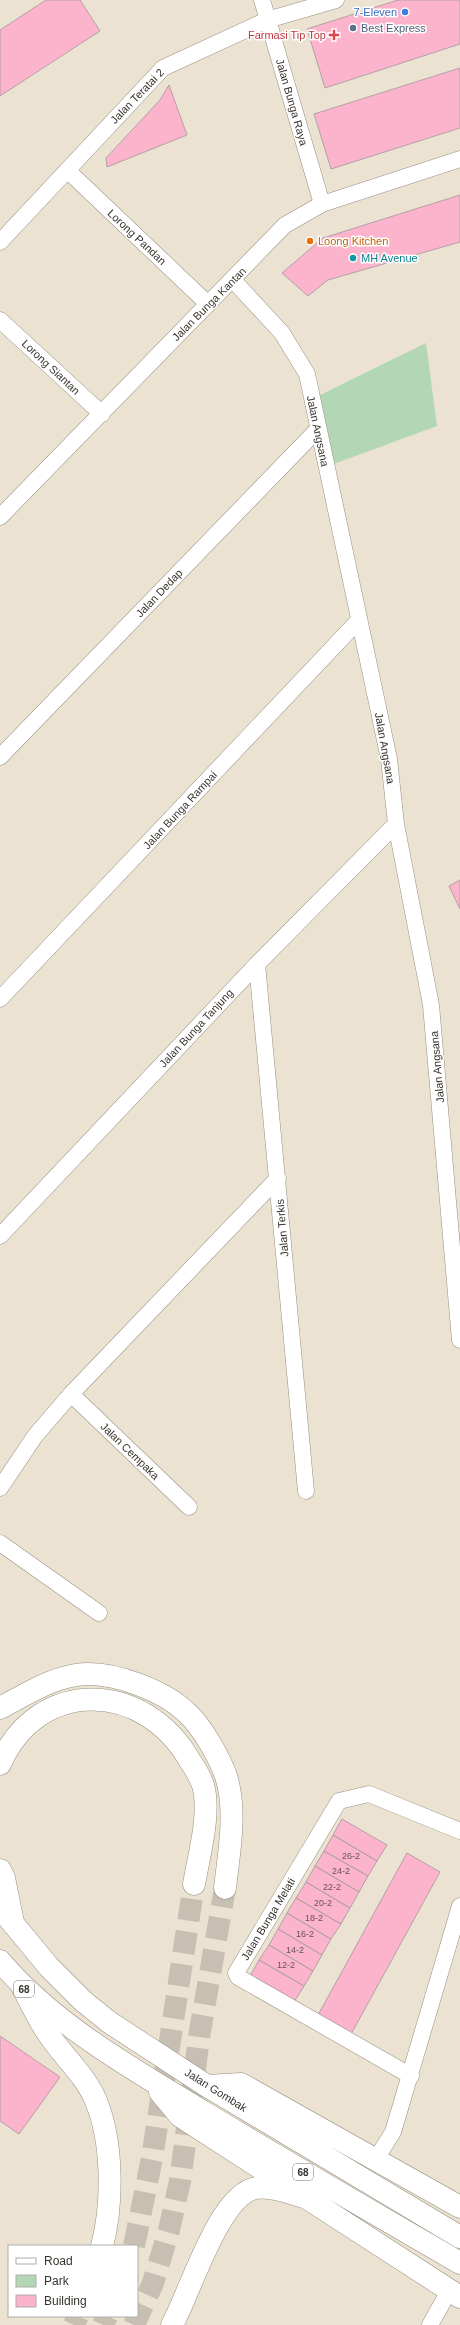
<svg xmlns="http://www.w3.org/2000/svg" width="460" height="2325" viewBox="0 0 460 2325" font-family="Helvetica,sans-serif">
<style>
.green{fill:#b3d7b4}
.building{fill:#fcb4cd;stroke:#b3a0a6}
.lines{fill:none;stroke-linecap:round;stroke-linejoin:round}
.highway-tunnel{stroke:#c7bfb1;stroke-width:22;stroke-dasharray:22 11;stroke-linecap:butt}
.street-casing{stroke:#989081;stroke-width:17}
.primary-casing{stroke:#989081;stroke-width:23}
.highway-casing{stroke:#989081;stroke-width:23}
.street{stroke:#fff;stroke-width:16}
.primary{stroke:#fff;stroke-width:22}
.highway{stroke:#fff;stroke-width:22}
.shop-dot{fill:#3f7fe0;stroke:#fff;stroke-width:1.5}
.service-dot{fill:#5c6f8a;stroke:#fff;stroke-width:1.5}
.health-dot{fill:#e0444e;stroke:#fff;stroke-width:1.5}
.food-dot{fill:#e8710a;stroke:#fff;stroke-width:1.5}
.culture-dot{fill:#0f9aa8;stroke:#fff;stroke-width:1.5}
.labels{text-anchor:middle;stroke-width:3;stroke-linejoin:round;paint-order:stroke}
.number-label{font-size:9px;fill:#685355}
.shield{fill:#fff;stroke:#73706c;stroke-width:1}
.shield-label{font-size:10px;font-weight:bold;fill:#37332d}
.shop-label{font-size:11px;fill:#366cbe;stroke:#fff;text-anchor:end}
.service-label{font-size:11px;fill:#4e5e75;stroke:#fff;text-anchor:start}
.health-label{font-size:11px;fill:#be3a42;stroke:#fff;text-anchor:end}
.street-label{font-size:11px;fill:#37332d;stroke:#fff}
.food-label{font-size:11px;fill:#c56008;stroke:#fff;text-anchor:start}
.culture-label{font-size:11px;fill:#0d838f;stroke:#fff;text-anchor:start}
</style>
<rect width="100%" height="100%" fill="#ebe2d2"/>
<path class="green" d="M426 343 437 426 331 465 318 396Z"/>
<path class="building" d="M46 0H80L100 31 0 96V30Z
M398 0H460V44L325 88 307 29Z
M460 68V128L331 169 314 114Z
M169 85 187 135 107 167 106 158 160 100Z
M460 195V242L328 280 308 296 282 273 323 238Z
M460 880V909L449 886Z
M342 1819 387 1845 377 1861 333 1835Z
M333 1835 377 1861 368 1876 324 1851Z
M324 1851 368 1876 359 1892 315 1866Z
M407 1853 440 1872 350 2036 317 2017Z
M315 1866 359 1892 350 1908 306 1882Z
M306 1882 350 1908 341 1924 296 1898Z
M296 1898 341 1924 331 1939 287 1913Z
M287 1913 331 1939 322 1955 278 1929Z
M278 1929 322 1955 313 1971 269 1945Z
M269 1945 313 1971 304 1986 259 1960Z
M259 1960 304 1986 294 2002 250 1976Z
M0 2036 60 2077 19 2134 0 2121Z"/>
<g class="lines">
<path class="highway-tunnel" d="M134 2246 152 2158 194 1884
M74 2325 78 2316
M103 2325 107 2316
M134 2325 153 2283 169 2230 180 2181 200 2031 225 1888"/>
<defs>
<path id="street" d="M262 0 322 204
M67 170 208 304
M0 242 163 68 267 20 336 0
M233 280 282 333 307 374 389 759 396 824 431 1005 460 1340
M0 320 102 414
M0 517 285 225 322 204 460 159
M0 757 318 429
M257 964 306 1491
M0 999 359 620
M0 1236 257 964 396 824
M71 1394 189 1507
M0 1488 35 1436 71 1394 278 1178
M0 1543 99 1613
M411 2076 238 1977 236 1973 339 1801 369 1794 460 1831
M376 2159 393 2132 460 1906
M430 2325 449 2291"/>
<path id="primary" d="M1 1909 49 1967 83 2001 109 2022 207 2086 460 2237
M0 1961C55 2026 133 2069 205 2113 290 2164 375 2214 460 2263
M207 2086 241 2084 460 2207
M160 2092 180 2116 460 2297"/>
<path id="highway" d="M0 1708C27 1694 55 1675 86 1674 117 1673 164 1691 186 1712 202 1726 219 1757 226 1776 237 1811 229 1852 225 1888
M0 1764C39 1676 145 1681 190 1761 195 1768 200 1777 203 1785 211 1813 199 1855 194 1884
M0 1870 4 1878 13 1923
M22 1986C30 2001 37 2017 47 2032 62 2056 85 2074 96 2101 113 2142 113 2204 102 2246
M172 2325C190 2293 219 2194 256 2188 271 2185 290 2193 304 2197"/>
</defs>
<use href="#street" class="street-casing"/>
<use href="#primary" class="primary-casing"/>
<use href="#highway" class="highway-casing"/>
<use href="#street" class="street"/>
<use href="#primary" class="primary"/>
<use href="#highway" class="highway"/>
</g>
<circle class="shop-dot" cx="405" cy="12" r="4"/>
<circle class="service-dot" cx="353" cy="28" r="4"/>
<path class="health-dot" d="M332 29h4v4h4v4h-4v4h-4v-4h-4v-4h4z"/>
<circle class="food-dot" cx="310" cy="241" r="4"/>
<circle class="culture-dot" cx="353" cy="258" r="4"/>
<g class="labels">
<g class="number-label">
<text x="351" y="1859">26-2</text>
<text x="341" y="1874">24-2</text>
<text x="332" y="1890">22-2</text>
<text x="323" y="1906">20-2</text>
<text x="314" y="1921">18-2</text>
<text x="305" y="1937">16-2</text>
<text x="295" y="1953">14-2</text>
<text x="286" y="1968">12-2</text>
</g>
<g class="shield">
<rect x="14" y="1981" width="20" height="16" rx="3"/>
<rect x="293" y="2164" width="20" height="16" rx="3"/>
</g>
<g class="shield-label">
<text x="24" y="1993">68</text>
<text x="303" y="2176">68</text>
</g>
<g class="shop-label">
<text x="397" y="16">7-Eleven</text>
</g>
<g class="service-label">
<text x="361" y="32">Best Express</text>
</g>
<g class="health-label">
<text x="326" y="39">Farmasi Tip Top</text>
</g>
<g class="street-label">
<text transform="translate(137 96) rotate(-46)" y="4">Jalan Teratai 2</text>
<text transform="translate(292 102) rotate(74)" y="4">Jalan Bunga Raya</text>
<text transform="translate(137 237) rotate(43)" y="4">Lorong Pandan</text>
<text transform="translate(209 304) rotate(-45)" y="4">Jalan Bunga Kantan</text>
<text transform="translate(51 367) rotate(43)" y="4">Lorong Siantan</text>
<text transform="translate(318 431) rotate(78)" y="4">Jalan Angsana</text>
<text transform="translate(159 593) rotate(-46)" y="4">Jalan Dedap</text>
<text transform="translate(385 748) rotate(80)" y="4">Jalan Angsana</text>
<text transform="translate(180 810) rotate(-47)" y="4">Jalan Bunga Rampai</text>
<text transform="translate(196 1028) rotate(-47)" y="4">Jalan Bunga Tanjung</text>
<text transform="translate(437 1067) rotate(-95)" y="4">Jalan Angsana</text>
<text transform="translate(282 1228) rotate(-95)" y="4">Jalan Terkis</text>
<text transform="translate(130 1451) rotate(44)" y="4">Jalan Cempaka</text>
<text transform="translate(268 1919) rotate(-59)" y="4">Jalan Bunga Melati</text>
<text transform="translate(216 2090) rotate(32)" y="4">Jalan Gombak</text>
</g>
<g class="food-label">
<text x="318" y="245">Loong Kitchen</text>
</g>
<g class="culture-label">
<text x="361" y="262">MH Avenue</text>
</g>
</g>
<rect x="8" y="2245" width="130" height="72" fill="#ffffff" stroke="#afadab"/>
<rect x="16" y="2258" width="20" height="6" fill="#ffffff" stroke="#afadab"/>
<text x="44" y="2265" font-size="12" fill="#37332d">Road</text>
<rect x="16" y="2275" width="20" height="12" fill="#b3d7b4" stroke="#afadab"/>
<text x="44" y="2285" font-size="12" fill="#37332d">Park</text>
<rect x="16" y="2295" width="20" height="12" fill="#fcb4cd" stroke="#afadab"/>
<text x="44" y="2305" font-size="12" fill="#37332d">Building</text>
</svg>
